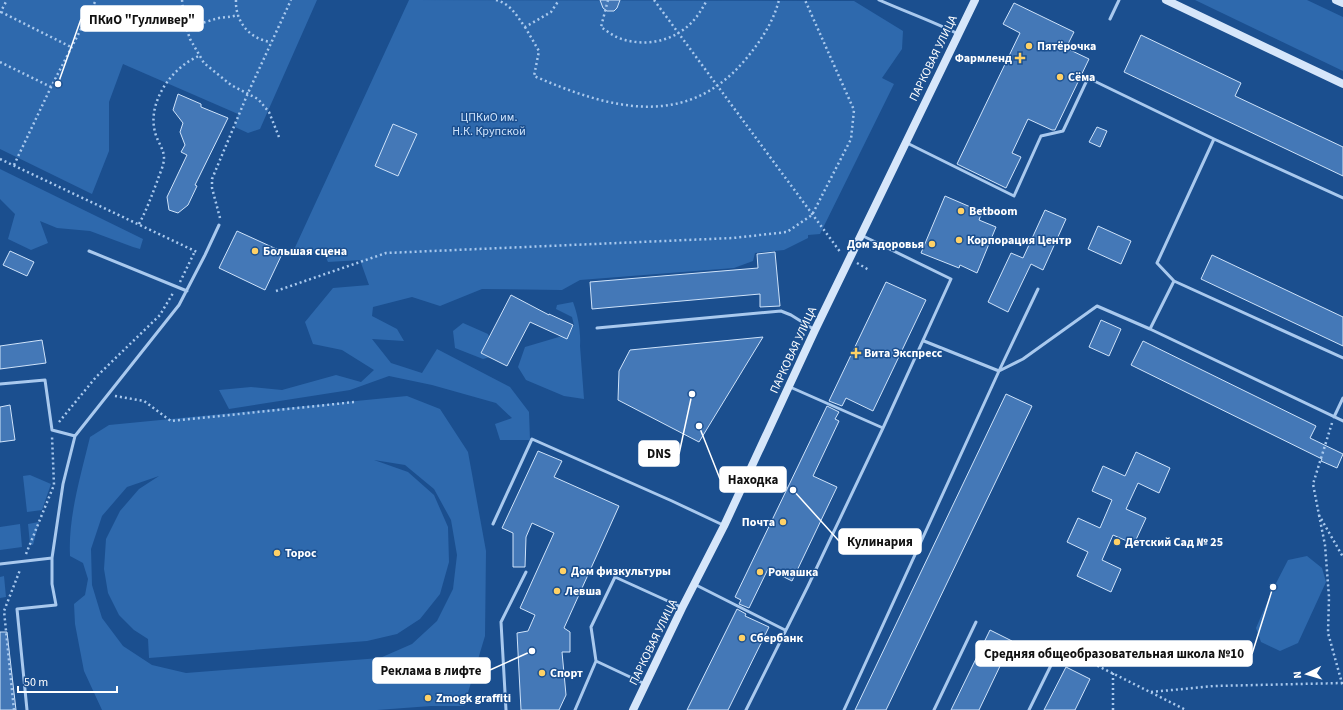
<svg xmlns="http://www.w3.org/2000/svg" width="1343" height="710" viewBox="0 0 1343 710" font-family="'Source Sans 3',sans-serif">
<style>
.green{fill:#2e69ad;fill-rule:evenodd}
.building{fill:#4478b7;stroke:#cfe3fa}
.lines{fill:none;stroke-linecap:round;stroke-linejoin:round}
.path{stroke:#a9c9ee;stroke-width:2.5;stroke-dasharray:2 3;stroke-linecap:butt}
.service{stroke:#a9c9ee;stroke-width:3}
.secondary{stroke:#d6e6fa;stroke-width:8}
.poi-dot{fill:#ffd166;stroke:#1b4f8f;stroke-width:1.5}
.labels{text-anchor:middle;stroke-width:3;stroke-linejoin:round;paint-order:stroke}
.poi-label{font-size:12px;font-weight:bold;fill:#fff;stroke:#1b4f8f;text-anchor:start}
.street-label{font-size:12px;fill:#fff;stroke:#1b4f8f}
.park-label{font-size:12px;fill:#cfe3fa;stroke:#1b4f8f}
.leader{fill:none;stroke:#fff;stroke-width:1.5}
.callout-dot{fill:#fff;stroke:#1b4f8f;stroke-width:1.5}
.callout{fill:#fff;stroke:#fff;stroke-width:1.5}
.callout-label{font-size:13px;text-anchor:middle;font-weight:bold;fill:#111}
</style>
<rect width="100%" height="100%" fill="#1b4f8f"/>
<path class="green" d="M0 0H317L260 129 248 133 235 127 238 114 123 64 109 102V151L92 194 0 149Z
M409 0 854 1 903 31 902 49 882 78 894 84 820 234 808 235V238L784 250 755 253 753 261 734 268 580 280 562 290 482 289 440 306 412 297 373 307 372 316 397 329 404 341 372 339 391 363 422 373 437 349 510 387 529 412 530 440H500L495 424 512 418 496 403 432 385 389 376 350 390 229 409 219 390 251 387 282 390 336 375 361 382 374 370 342 350 313 344 305 322 333 288 369 285 360 260 328 262 324 253 292 254Z
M1195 0H1307L1343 17V71Z
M0 169 143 239 140 249 133 247 90 231 57 228 40 221 48 243 31 250 8 239 15 214 0 199Z
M573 302C578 315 581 332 580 346L584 399 564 396 526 380 518 367 525 347 569 334 574 325 572 317 556 309 557 305Z
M463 323 488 334 497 355 483 359 455 348 453 331Z
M407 396 440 409 468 452 486 551 485 636 464 706H431L377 710H102L84 671 75 624 74 604 85 595 88 579 83 563 70 556C68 516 81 475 90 437L109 425ZM374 460 405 465 434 489 451 520 457 555 453 589 437 621 412 644 380 658 186 673 152 665 123 646 102 618 92 585 91 549 102 516 127 487 159 476 139 489 120 511 106 539 104 569 108 593 119 615 134 630 148 639 149 658 367 641 397 634 420 619 440 594 449 562 448 527 434 495 408 472Z
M30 475 51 484 42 510 27 512 23 476Z
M39 522 33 545 30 544 28 524Z
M20 524 22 547 0 550V527Z
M1307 556 1322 568 1326 582 1298 643 1280 651 1261 642 1256 628 1272 591 1288 560Z
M4 576 6 597 0 598V577Z"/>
<path class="building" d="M600 0H620L617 8 614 11H607L603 8Z
M1014 3 1074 32 1066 48 1089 59 1055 130H1052L1028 119 1012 153 1021 157 1006 188 957 164 1020 33 1003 24Z
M1141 35 1241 83 1235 96 1343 147V176L1124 72Z
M178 94 201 104V107L228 118 195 185 197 186 188 205 178 213 169 210 167 197 187 155 181 152 185 145 180 132 183 123 173 110Z
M393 124 417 134 398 176 375 166Z
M1097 127 1107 131 1100 147 1089 142Z
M945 196 982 212 979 220 996 227 977 273 960 265 959 268 921 253Z
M1045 210 1066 219 1043 270 1031 264 1008 312 988 302 1011 253 1023 258Z
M1098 226 1131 241 1121 264 1088 249Z
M237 231 283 252 265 290 219 268Z
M10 251 34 262 27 276 3 265Z
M775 252 780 306 760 307V294L592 309 590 282 758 268 757 254Z
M1212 255 1343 317V346L1201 279Z
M886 282 926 300 873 411 846 398 842 406 829 401Z
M511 295 549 315V314L573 325 567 339 530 322 507 366 481 353Z
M1101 320 1121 329 1109 356 1089 347Z
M763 337 699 442 618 400 619 371 630 350Z
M42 340 46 363 0 369V346Z
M1143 341 1316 426 1310 438 1343 454 1337 468 1321 461 1322 459 1131 365Z
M1006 394 1032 406 886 710H855Z
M10 405 15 440 0 442V407Z
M827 406 839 412 835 419 839 421 813 476 837 487 792 581 768 569 749 608 739 604 741 600 735 597Z
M538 451 562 461 554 477 619 506 564 628 570 632V652H562L566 695 559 710H521L517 633 528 631 535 615 520 608 554 533 532 523 526 537 525 567H513V533L502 528Z
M1136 452 1170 468 1159 493 1138 483 1126 509 1146 518 1134 544 1113 535 1102 560 1121 569 1111 592 1077 576 1088 552 1067 542 1078 518 1100 528 1112 500 1092 491 1103 466 1125 476Z
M737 609 746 614 745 616 769 627 728 710H687Z
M990 630 1012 641 979 710H951Z
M0 632H7L16 710H0Z
M1066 667 1090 679 1075 710H1044Z"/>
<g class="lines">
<path class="path" d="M182 0 184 21 190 39 204 63 231 85 258 99 269 112 279 137
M236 0C235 21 249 39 271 42
M496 0C511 4 516 15 525 27L551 12 559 0
M608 0 601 27C608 32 616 38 625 40 647 46 672 41 689 25 697 18 702 9 707 0
M654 0 841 253
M1 12 71 47
M0 13 7 0
M184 21C201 26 203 22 219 18 225 17 231 17 238 15
M525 27 539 51 534 76C608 108 685 131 745 60 760 42 773 23 779 0
M0 62 51 87
M0 159 197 252
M14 165 51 87 96 0
M220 218 212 188V179L248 93 291 0
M139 224C147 209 152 195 158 179 160 173 164 165 164 158 164 149 157 141 155 132 147 102 172 67 199 56
M857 263 869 270
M180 282 195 251
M276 291 386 253 733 238 787 232 812 215 851 139 854 110 805 0
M115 396 144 401 171 421 355 402
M59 422 96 377 160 315 173 293
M1332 423 1313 484 1319 515 1343 557
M1319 515 1325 545 1329 597 1328 633 1343 687
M26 554 54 485 52 436
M1066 650 1186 710
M1151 692 1214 686 1343 683
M14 710 4 611 20 570
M1113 710V673"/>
<path class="service" d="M879 0C906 12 932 21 958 34
M1110 19 1119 0
M907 143 1014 196 1041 136 1063 131 1088 78 1214 139 1343 198
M89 251 187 291
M1174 281 1343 358
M597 328 781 311 791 315 815 330
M1150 329 1174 281 1157 263 1214 139
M924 341 999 371 1023 359 1097 306 1150 329 1343 421
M0 384 45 380 52 430 75 436
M790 387 883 428
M1334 417 1343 398
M493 524 532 439 672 501 723 525
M0 564 52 558
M696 585 785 630
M596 661 645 684
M27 710 17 609 56 605 52 584V558L63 484 75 436 179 305 205 255 219 225
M506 710 501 622 526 572
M575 710 596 661 591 627 615 577 681 607
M746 710 808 586 883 428 951 279 861 235
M844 710 999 371 1038 289
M934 710 976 622
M1029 710 1060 647"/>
<path class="secondary" d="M1166 0 1343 84
M1336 0 1343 3
M633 710 682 608 724 526 815 330 975 0"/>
</g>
<g class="poi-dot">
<circle cx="1029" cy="46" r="4"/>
<path d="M1018 52h4v4h4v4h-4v4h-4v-4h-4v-4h4z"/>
<circle cx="1060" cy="77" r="4"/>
<circle cx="961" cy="211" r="4"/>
<circle cx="959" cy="240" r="4"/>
<circle cx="932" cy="244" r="4"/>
<circle cx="255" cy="251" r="4"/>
<path d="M854 347h4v4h4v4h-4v4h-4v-4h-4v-4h4z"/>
<circle cx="783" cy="522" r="4"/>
<circle cx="1117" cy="542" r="4"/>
<circle cx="277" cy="553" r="4"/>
<circle cx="563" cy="571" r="4"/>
<circle cx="760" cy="572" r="4"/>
<circle cx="557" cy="591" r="4"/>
<circle cx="742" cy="638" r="4"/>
<circle cx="542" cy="673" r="4"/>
<circle cx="428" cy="698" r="4"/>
</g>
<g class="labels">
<g class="poi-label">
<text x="1037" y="50">Пятёрочка</text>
<text x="1012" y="62" text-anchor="end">Фармленд</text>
<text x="1068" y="81">Сёма</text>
<text x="969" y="215">Betboom</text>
<text x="967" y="244">Корпорация Центр</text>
<text x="924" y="248" text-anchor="end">Дом здоровья</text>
<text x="263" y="255">Большая сцена</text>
<text x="864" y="357">Вита Экспресс</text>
<text x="775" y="526" text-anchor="end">Почта</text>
<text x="1125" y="546">Детский Сад № 25</text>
<text x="285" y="557">Торос</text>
<text x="571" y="575">Дом физкультуры</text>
<text x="768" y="576">Ромашка</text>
<text x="565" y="595">Левша</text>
<text x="750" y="642">Сбербанк</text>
<text x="550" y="677">Спорт</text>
<text x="436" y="702">Zmogk graffiti</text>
</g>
<g class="street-label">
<text transform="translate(933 58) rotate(-64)" y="4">ПАРКОВАЯ УЛИЦА</text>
<text transform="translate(793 350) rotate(-65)" y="4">ПАРКОВАЯ УЛИЦА</text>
<text transform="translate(653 642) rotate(-64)" y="4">ПАРКОВАЯ УЛИЦА</text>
</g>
<g class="park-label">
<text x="489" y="121">ЦПКиО им.<tspan x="489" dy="14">Н.К. Крупской</tspan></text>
</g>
</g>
<path class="leader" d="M58 84L81 19M692 394L679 454M699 426L720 479M793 490L839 541M1273 587L1252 654M532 651L490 670"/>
<g class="callout-dot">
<circle cx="58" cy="84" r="4"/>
<circle cx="692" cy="394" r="4"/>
<circle cx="699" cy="426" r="4"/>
<circle cx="793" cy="490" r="4"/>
<circle cx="1273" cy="587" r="4"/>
<circle cx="532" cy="651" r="4"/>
</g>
<g class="callout">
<rect x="81" y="6" width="122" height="25" rx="4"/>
<rect x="639" y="441" width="40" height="25" rx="4"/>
<rect x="720" y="467" width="66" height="25" rx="4"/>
<rect x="839" y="529" width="82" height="25" rx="4"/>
<rect x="976" y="641" width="276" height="25" rx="4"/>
<rect x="373" y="658" width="117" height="25" rx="4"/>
</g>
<g class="callout-label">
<text x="142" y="24">ПКиО "Гулливер"</text>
<text x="659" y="458">DNS</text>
<text x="753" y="484">Находка</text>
<text x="880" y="546">Кулинария</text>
<text x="1114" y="658">Средняя общеобразовательная школа №10</text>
<text x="431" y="675">Реклама в лифте</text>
</g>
<g transform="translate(1307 674) rotate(265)" stroke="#1b4f8f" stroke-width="3" paint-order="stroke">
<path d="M0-3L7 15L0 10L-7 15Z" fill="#ffffff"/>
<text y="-6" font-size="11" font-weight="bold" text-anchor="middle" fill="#ffffff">N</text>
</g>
<path d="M18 686v6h99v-6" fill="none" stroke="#ffffff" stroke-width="2"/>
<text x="24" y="686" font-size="12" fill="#ffffff" stroke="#1b4f8f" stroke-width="3" paint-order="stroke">50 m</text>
</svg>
